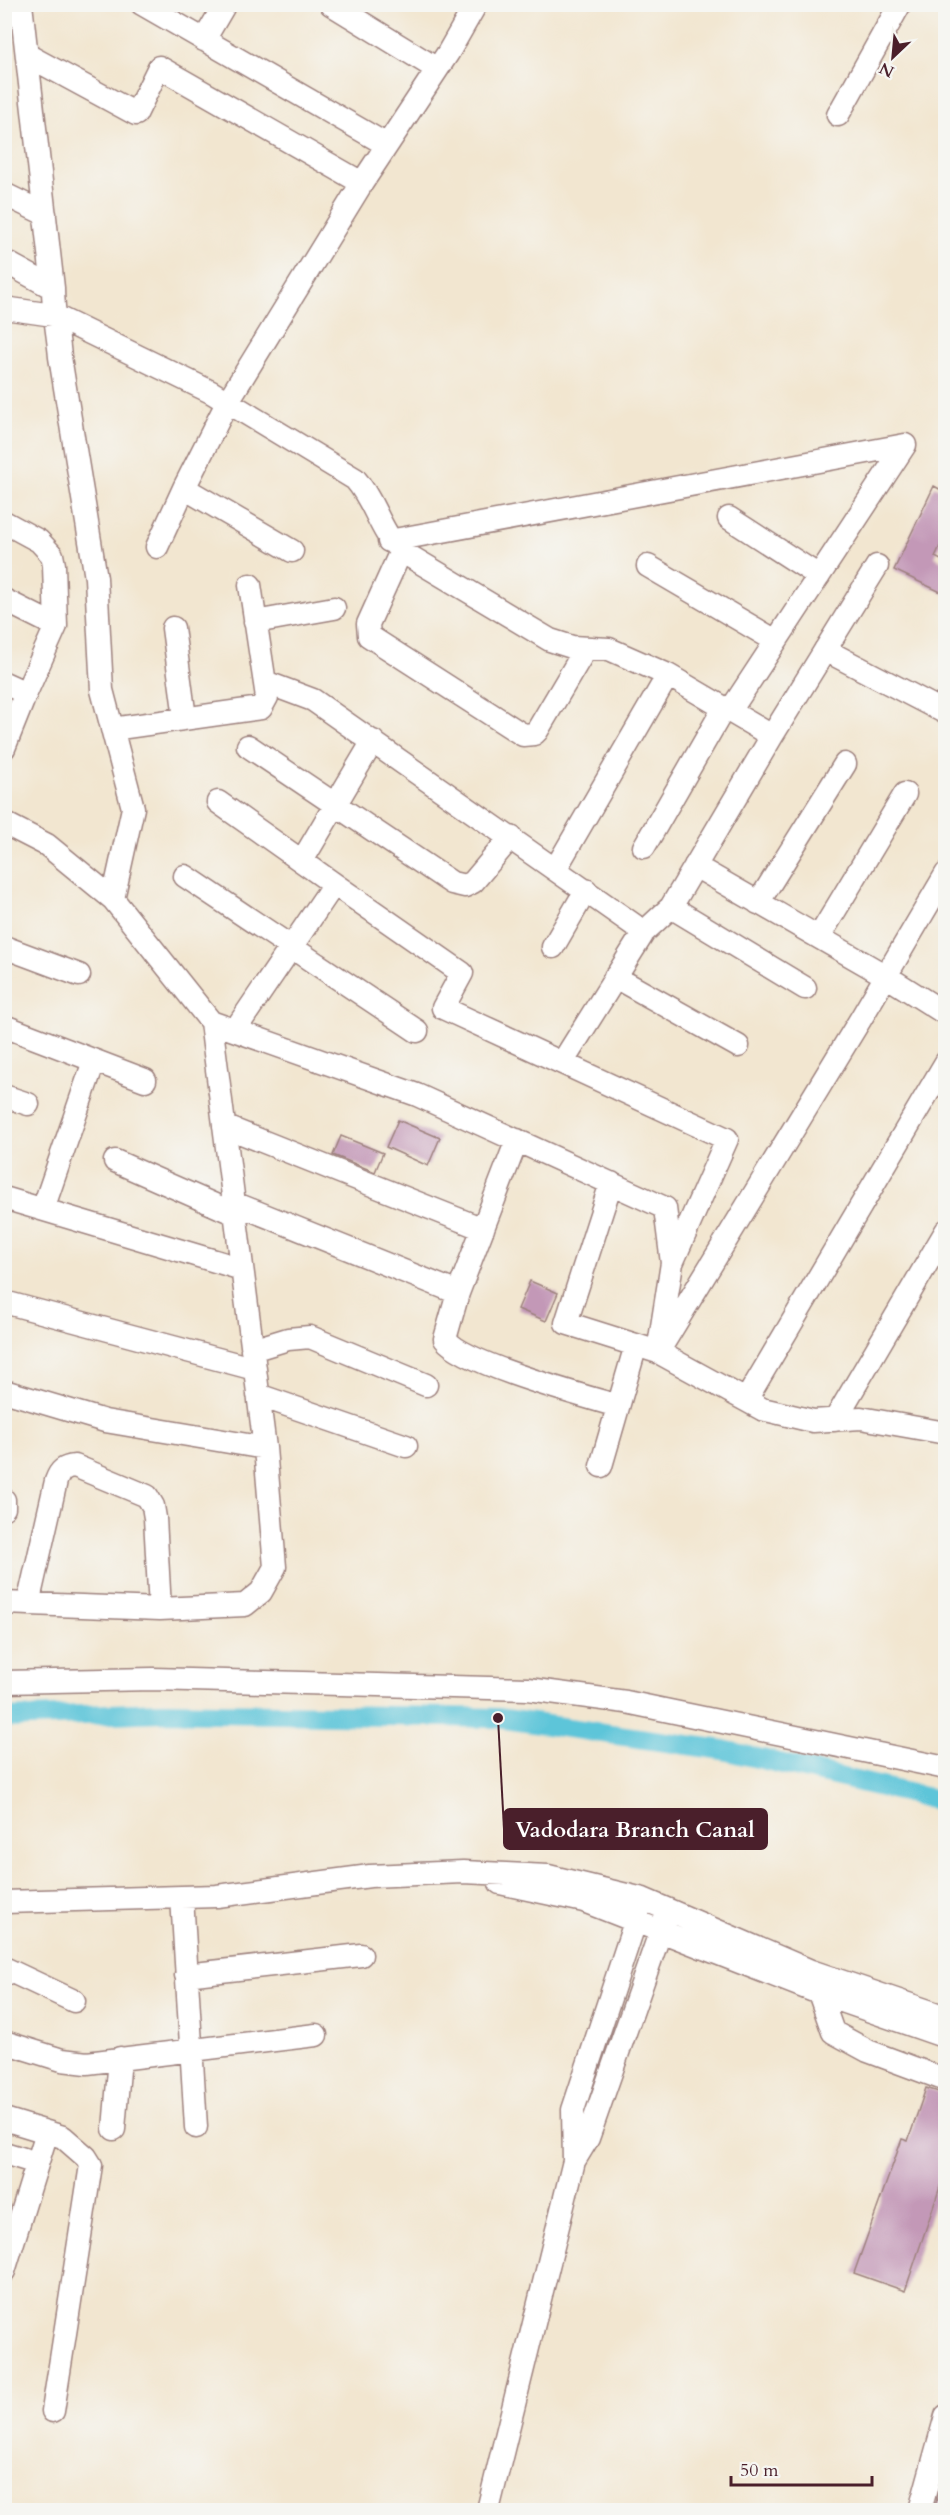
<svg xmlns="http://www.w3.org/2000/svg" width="950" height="2515" viewBox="0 0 950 2515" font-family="Cardo,serif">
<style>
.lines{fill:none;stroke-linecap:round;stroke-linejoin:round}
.canal{stroke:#5dc5d9;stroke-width:20}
.building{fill:#c398b7}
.minor-casing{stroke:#9e827e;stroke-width:25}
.minor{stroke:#fff;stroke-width:22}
.leader{fill:none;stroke:#4a1f2b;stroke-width:2}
.callout-dot{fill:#4a1f2b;stroke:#f6f6f2;stroke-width:2}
.callout{fill:#4a1f2b;stroke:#4a1f2b;stroke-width:2}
.callout-label{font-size:22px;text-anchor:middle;font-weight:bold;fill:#fff}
</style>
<rect width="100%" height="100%" fill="#f6f6f2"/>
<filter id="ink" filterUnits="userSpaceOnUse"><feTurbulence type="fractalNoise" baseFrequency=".0167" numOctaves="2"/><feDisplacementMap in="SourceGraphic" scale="12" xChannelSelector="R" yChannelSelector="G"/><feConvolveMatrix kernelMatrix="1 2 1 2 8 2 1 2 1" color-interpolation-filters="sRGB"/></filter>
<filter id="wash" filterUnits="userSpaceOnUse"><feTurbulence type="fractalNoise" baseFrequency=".008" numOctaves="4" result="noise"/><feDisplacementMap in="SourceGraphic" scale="24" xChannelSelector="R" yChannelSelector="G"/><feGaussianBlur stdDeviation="1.35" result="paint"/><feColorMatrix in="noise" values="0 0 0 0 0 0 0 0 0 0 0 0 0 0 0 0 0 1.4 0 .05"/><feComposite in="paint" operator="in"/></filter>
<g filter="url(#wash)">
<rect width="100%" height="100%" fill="#f2e6d0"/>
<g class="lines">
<path class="canal" d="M4 1718 163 1712 498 1718 723 1750 946 1802"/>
</g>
<g id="blocks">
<path class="building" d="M934 486 945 492V535L935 557 945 562V594L894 570Z
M398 1120 440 1138 428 1166 386 1147Z
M341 1136 383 1153 375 1172 333 1155Z
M530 1281 558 1293 546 1321 518 1309Z
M926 2088 945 2094V2172L905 2291 854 2273 902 2139 908 2141Z
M945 2468V2511H934Z"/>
</g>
</g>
<g filter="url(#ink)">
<use href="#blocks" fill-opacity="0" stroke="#9e827e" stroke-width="1.5"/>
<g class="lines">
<defs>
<path id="minor" d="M21 4 53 288C53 312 58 333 60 357L96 578 102 690 133 808 113 899
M142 4 387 145
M331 4 437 69
M204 40 225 4
M27 55 136 114 159 67 362 183 448 53 476 4
M838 115 900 4
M4 194 45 214
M4 261 53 288
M4 308 53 315 211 392 355 479C375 501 379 531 401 551L550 640 572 647 609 649 668 675 772 736
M729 518 819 576
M4 522 39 541 52 555 54 565 56 626 26 693
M389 541 905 445 730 711
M157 547 184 488
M292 551 184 488 228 401 362 183
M401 551 368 624 369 636 523 735 534 734 537 731 586 648
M648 566 776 641
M4 600 56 626
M255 622 334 608
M173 628 185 718
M825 650 946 713
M265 682 313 700 644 932 671 907 772 736 877 566
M4 683 26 693 4 748
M112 729 261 708 267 697 250 585
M248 746 452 883 465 886 473 882 511 837
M218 802 334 884 235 1030
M4 823 47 845 113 899 211 1022 265 1448 275 1567 261 1592 245 1605 160 1609 4 1603
M644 847 724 708
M302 861 373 741
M695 866 886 976 946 1014
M556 868 668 675
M946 874 860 1020 658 1352 762 1409 813 1421 861 1418 946 1433
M185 876 417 1031
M334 884 462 973 443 1008 727 1139 672 1263
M758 903 845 764
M671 907 805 988
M819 937 905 794
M4 947 79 975
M553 947 586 890
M615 977 738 1046
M211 1022 417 1095 665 1208 672 1263 658 1352 566 1323 611 1183
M4 1026 145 1080
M562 1063 644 932
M4 1096 28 1104
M224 1126 483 1229
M115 1161 235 1214
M4 1198 242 1269
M234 1203 458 1293 517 1140
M43 1209 94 1061
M458 1293 445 1339C464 1364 584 1396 618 1406
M4 1302 255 1369
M252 1350 288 1339 310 1337 426 1385
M4 1391 105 1421 265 1448
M258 1395 406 1446
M746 1400 946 1062
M835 1420 946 1231
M601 1466 636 1345
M4 1500V1508
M28 1604 56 1481C60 1470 64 1467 75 1466L147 1496 153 1506 155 1518 160 1609
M4 1682 153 1679 528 1689 626 1702 946 1768
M500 1883 584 1901 819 1993 946 2037
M182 1897 196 2127
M4 1902 217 1896 370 1876 463 1872 548 1876 643 1899 811 1971 946 2017
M4 1968 74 2001
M186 1975 361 1955
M816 1984 833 2032 868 2051 946 2080
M4 2042 62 2060 87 2063 316 2035
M4 2119 63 2137 86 2157 91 2165 53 2411
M114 2129 120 2058
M4 2153 37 2163
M574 2161 573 2110 640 1907
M4 2271 47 2132
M488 2510 574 2161 588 2138 668 1910
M920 2510 946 2416"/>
</defs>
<use href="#minor" class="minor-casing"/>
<use href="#minor" class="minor"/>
</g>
</g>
<path class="leader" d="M498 1718L504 1829"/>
<circle class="callout-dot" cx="498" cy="1718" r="6"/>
<rect class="callout" x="504" y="1809" width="263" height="40" rx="6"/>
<g class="callout-label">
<text x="635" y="1837">Vadodara Branch Canal</text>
</g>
<rect width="950" height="2515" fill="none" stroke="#f6f6f2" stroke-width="24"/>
<g transform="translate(893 57) rotate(206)" stroke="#f6f6f2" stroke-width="4.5" paint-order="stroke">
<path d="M0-4.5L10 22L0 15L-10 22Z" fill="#4a1f2b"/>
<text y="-9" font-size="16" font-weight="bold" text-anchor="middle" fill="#4a1f2b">N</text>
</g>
<path d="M731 2476v9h141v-9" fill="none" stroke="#4a1f2b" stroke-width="3"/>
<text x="740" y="2476" font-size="18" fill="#4a1f2b" stroke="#f6f6f2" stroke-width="4.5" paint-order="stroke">50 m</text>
</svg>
